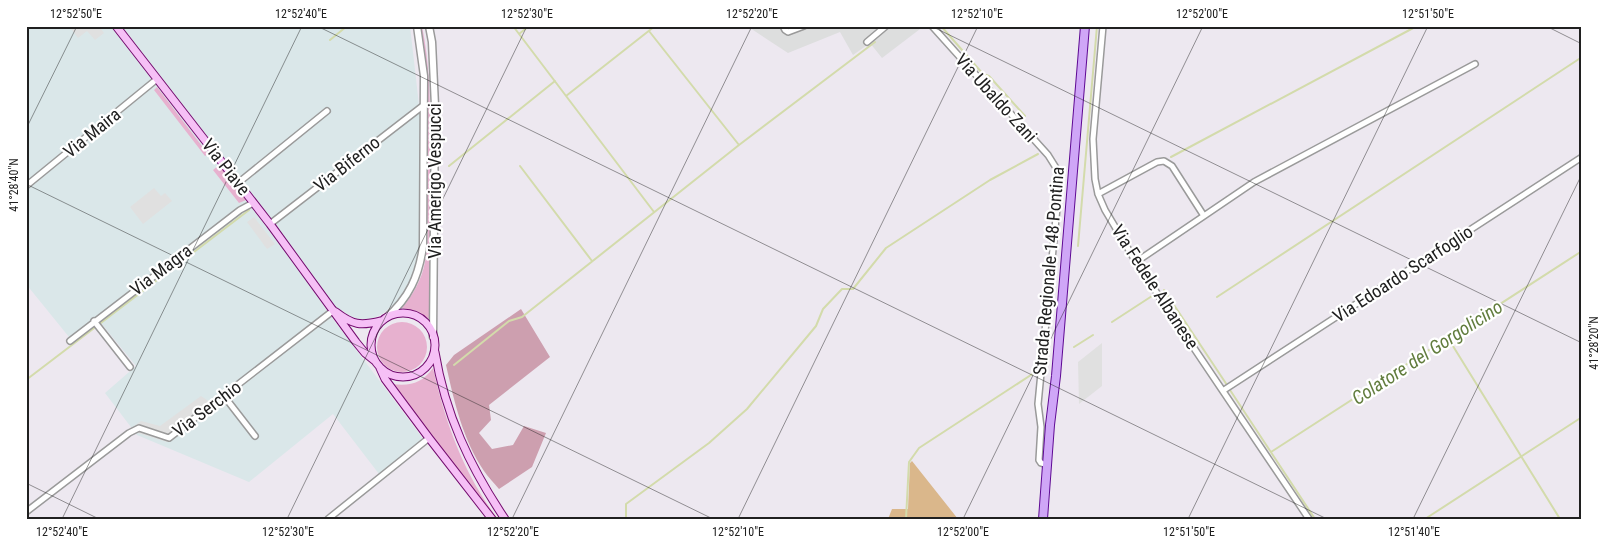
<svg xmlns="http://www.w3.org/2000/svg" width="1608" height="545" viewBox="0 0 1608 545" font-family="'Roboto Condensed',sans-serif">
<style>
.residential{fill:#dddede}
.industrial{fill:#dae7e9}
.grass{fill:#e7b1cf}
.forest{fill:#cd9faf}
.pitch{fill:#dab78b}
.parking{fill:#e0e0e0}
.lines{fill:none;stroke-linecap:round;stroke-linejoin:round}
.stream{stroke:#d3dbab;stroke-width:2}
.minor-casing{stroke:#9a9a9a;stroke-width:8}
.tertiary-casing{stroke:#9a9a9a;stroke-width:9}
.secondary-casing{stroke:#730b6e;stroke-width:9}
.primary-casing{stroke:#5e0994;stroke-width:10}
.minor{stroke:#fff;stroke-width:5}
.tertiary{stroke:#fff;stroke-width:6}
.secondary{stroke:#f6c0f6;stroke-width:7}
.primary{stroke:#cfa6f7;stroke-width:8}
.ticks{fill:none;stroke:#202020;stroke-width:1;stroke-opacity:0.45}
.labels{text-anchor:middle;stroke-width:4.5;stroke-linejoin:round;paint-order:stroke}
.street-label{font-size:18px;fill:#202020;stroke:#fff}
.water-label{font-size:19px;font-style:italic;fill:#627d3e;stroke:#fff}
.neatline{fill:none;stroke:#202020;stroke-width:2}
.ticks-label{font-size:12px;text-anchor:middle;fill:#202020}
</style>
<rect width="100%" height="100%" fill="#ede8f0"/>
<path class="residential" d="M747 26H924L882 58 870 43 853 55 840 32 788 53Z"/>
<path class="industrial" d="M26 26H410L420 114 419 256 413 273 404 293 398 301 382 314 374 318 365 320 350 317 343 311 333 319 424 440 379 474 333 414 249 482 137 435 105 393 136 366 96 317 69 337 26 284Z"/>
<path class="grass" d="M420 26H422C432 75 430 125 430 174 430 223 430 271 429 319L416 311 402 308C413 295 422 279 425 262 429 243 427 217 427 197 428 140 431 82 420 26Z
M157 87 208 154 205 156 154 90Z
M219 165 246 200 239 203 213 170Z
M377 347a25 25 0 1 1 50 0a25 25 0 1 1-50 0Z
M433 368C445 422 464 475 498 519H495L493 516 391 384C411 386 421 384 433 368Z"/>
<path class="forest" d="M521 309 550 357 489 405 491 420 479 433 492 449 513 445 524 426 546 433 532 467 499 489C494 483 488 477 484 471 463 440 454 401 446 365L454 355Z"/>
<path class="pitch" d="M912 461 958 519H888L892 509H908L910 463Z"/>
<path class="parking" d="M69 26H99L104 33 95 40 87 31 78 38Z
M154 188 161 196 165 193 172 201 143 224 130 207Z
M254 217 275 244 267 249 247 222Z
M1102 343V386L1079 404 1078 362Z
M201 396 207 400 213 407 167 442 138 433 133 427 141 421 160 426Z"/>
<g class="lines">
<path class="stream" d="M513 26 654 212
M941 26 983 74 989 76 1025 116
M649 31 739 145
M519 34 529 26
M330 40 347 26
M566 96 655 26
M1171 157 1417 26
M449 166 555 81
M520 166 592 261
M1078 246 1097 26
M1164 290 1227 385
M1217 297 1582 57
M1112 322 1152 296
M1448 338 1560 519
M1074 347 1093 335
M454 365 509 321 522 317 739 145 875 42
M26 380 249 210
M1230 390 1315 519
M1271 452 1582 251
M483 519 484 518
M626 519V504L709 443 747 409 816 326 823 309 842 289H853L886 248 990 180 1038 154
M906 519 909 462 919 448 1037 371
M1425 519 1582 417"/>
<defs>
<path id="minor" d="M783 26 785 30 788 32 804 26
M932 26 1048 155 1058 171 1059 187 1038 404 1041 427 1039 460 1041 463 1047 465
M1103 26 1093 139 1095 179 1098 194 1105 210 1136 262 1309 519
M867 42 886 26
M238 183 327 111
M26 186 157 79
M1098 194 1157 162 1164 161 1172 166 1204 216
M270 224 424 105
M1136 262 1254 182 1475 64
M94 321 130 367
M70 341 240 210 253 203
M1224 390 1582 157
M224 396 255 436
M26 512 129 433 139 428 169 438 334 310
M328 519 429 438"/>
<path id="tertiary" d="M429 26 432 42 435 106 433 337
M386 318C409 298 419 276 423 246L424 76 417 26"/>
<path id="secondary" d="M116 26 270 224 356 342 365 353 375 361
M336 312C353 325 360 326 381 321
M371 345a32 32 0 1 1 64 0a32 32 0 1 1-64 0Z
M435 352C445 414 470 467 505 519
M380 368 385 379 429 438 492 519"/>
<path id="primary" d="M1043 519 1050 425 1056 376 1085 26"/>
</defs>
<use href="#minor" class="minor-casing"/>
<use href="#tertiary" class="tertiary-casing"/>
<use href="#secondary" class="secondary-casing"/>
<use href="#primary" class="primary-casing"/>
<use href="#minor" class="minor"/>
<use href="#tertiary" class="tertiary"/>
<use href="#secondary" class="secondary"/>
<use href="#primary" class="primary"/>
</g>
<path class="ticks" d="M317 26 1327 519M931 26 1582 343M1546 26 1582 44M26 129 77 26M26 184 713 519M26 483 99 519M62 519 302 26M287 519 527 26M512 519 752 26M738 519 978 26M963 519 1203 26M1188 519 1428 26M1413 519 1582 174"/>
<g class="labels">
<g class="street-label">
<text transform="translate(996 98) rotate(48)" y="6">Via Ubaldo Zani</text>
<text transform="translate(92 133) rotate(-39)" y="6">Via Maira</text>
<text transform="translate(347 164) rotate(-38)" y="6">Via Biferno</text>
<text transform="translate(226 167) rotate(52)" y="6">Via Piave</text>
<text transform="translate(435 181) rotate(-90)" y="6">Via Amerigo Vespucci</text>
<text transform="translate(161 270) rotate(-37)" y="6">Via Magra</text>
<text transform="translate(1049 271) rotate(-85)" y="6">Strada Regionale 148 Pontina</text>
<text transform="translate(1403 274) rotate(-33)" y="6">Via Edoardo Scarfoglio</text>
<text transform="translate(1155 287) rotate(57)" y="6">Via Fedele Albanese</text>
<text transform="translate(207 409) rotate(-37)" y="6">Via Serchio</text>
</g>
<g class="water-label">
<text transform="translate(1427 352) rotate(-33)" y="7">Colatore del Gorgolicino</text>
</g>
</g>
<rect width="1608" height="545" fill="none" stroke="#ffffff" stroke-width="55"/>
<rect x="28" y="28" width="1552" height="490" class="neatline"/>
<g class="ticks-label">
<text x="76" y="18">12°52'50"E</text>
<text x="301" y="18">12°52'40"E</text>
<text x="527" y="18">12°52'30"E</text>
<text x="752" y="18">12°52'20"E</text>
<text x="977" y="18">12°52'10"E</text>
<text x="1202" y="18">12°52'00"E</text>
<text x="1428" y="18">12°51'50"E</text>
<text transform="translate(14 185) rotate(-90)" y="4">41°28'40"N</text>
<text transform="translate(1594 343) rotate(-90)" y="4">41°28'20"N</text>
<text x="62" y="536">12°52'40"E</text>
<text x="288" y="536">12°52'30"E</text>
<text x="513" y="536">12°52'20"E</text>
<text x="738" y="536">12°52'10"E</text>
<text x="963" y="536">12°52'00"E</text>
<text x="1189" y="536">12°51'50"E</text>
<text x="1414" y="536">12°51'40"E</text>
</g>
</svg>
